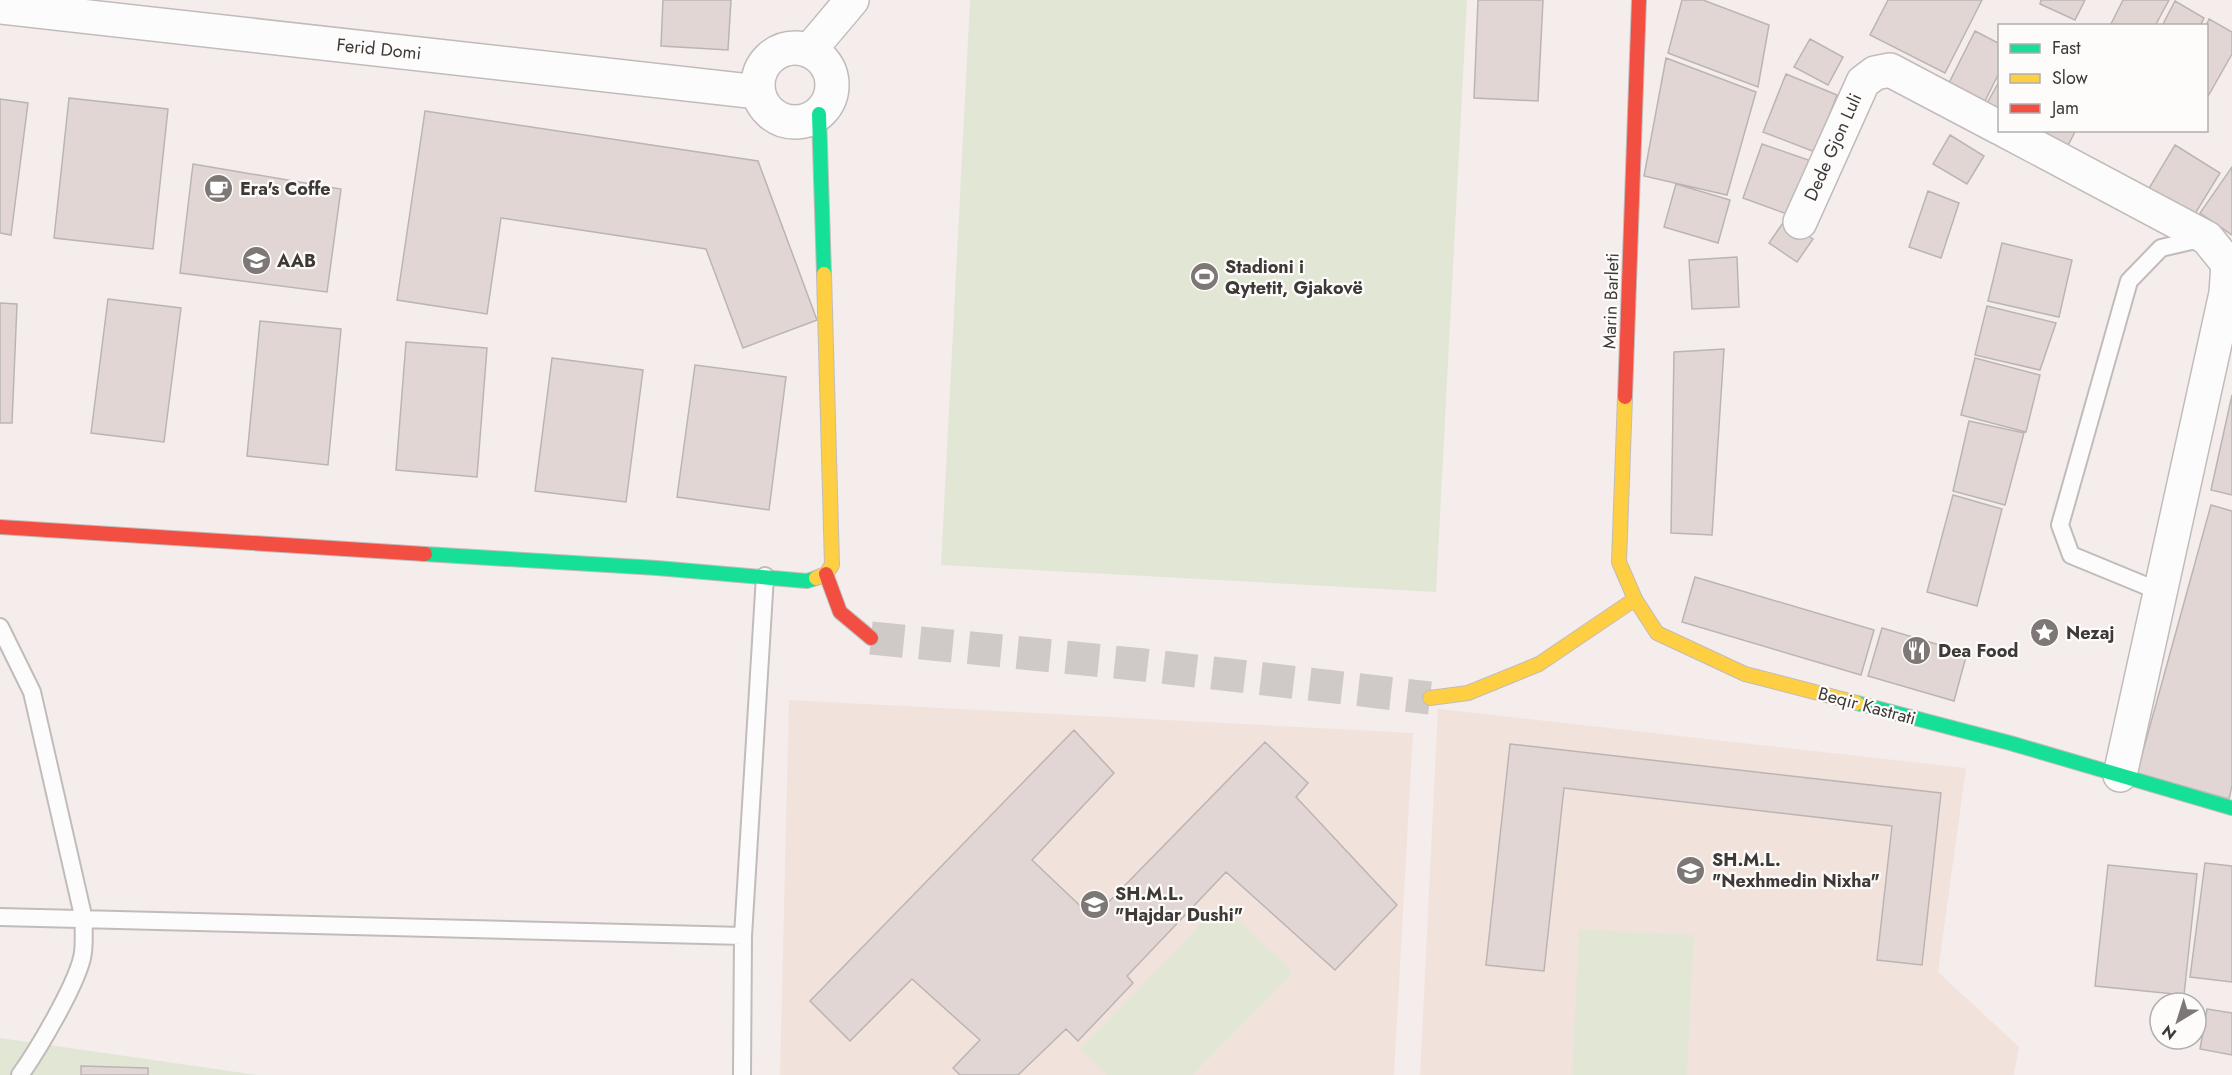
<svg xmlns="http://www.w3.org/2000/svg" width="2232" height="1075" viewBox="0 0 2232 1075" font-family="Jost,sans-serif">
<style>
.industrial{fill:#f2e2dc}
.green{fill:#e2e7d5}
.building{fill:#e1d6d3;stroke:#bab5b4;stroke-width:1.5}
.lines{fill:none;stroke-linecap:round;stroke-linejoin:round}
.secondary-tunnel{stroke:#cfc9c8;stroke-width:33;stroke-dasharray:33 16;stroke-linecap:butt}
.lane-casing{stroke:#c1bcba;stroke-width:20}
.street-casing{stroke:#c1bcba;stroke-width:36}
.fast-casing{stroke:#c1bcba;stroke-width:16}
.slow-casing{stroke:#c1bcba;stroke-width:16}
.jam-casing{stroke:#c1bcba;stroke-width:16}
.lane{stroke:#fdfcfc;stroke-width:16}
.street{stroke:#fdfcfc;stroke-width:33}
.fast{stroke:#16e098;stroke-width:14}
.slow{stroke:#ffcf43;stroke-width:14}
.jam{stroke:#f24e42;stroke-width:14}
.labels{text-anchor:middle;stroke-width:4.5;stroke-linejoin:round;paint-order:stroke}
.street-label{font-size:18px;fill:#3d3937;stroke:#fefcfb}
.poi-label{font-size:18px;font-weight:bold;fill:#3d3937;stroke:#fefcfb;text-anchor:start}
</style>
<rect width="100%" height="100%" fill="#f4edec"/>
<path class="industrial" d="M789 700 1413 733 1394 1075H780Z
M1438 709 1966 768 1938 972 2019 1047 2014 1075H1420Z"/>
<path class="green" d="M970 0H1467L1436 592 941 565Z
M1221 903 1293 972 1193 1075H1107L1080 1049Z
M1579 929 1694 935 1687 1075H1572Z
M0 1038 258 1075H0Z"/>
<path class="building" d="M663 0H731L728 50 661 46Z
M1478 0H1543L1538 101 1474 98Z
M1682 0H1703L1769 25 1758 87 1668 53Z
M1888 0H1982L1945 73 1870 35Z
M2041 0H2085L2075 20 2040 4Z
M2123 0H2169L2155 26H2110Z
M2175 1 2204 18 2200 26H2162Z
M2209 19 2232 32V54L2207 98 2206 26Z
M1975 31 2000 44V71L1982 107 1946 89Z
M1810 39 1843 57 1828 85 1794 67Z
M1666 58 1756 92 1727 195 1644 176Z
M1786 74 1837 95 1815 152 1763 132Z
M2000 80V125L1981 114Z
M69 98 168 109 153 249 54 238Z
M0 99 28 103 11 235 0 233Z
M425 111 758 161 817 320 743 348 706 249 501 218 487 314 397 300Z
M2034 130H2076L2065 151Z
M1950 135 1984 156 1967 184 1933 164Z
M1762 144 1814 162 1795 217 1743 198Z
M2175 145 2220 173 2190 222 2145 195Z
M193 164 341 189 327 292 180 273Z
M2232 167V235L2200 213Z
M1676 184 1730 200 1718 243 1664 227Z
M1928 191 1959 203 1941 258 1909 247Z
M1785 220 1813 239 1797 262 1769 243Z
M2002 243 2072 260 2059 317 1988 301Z
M1737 257 1739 307 1692 309 1689 260Z
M108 299 181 308 164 442 91 433Z
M0 303 17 304 12 423H0Z
M1987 306 2056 323 2040 370 1975 355Z
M260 321 341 329 328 465 247 456Z
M406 342 487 348 477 477 396 470Z
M1724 349 1712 535 1671 533 1674 352Z
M552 358 643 370 626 502 535 491Z
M1975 358 2040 375 2026 432 1961 415Z
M695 365 786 377 769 510 677 497Z
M2232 395V495L2211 490Z
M1969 421 2024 433 2005 505 1953 491Z
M1953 495 2002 509 1977 606 1927 592Z
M2211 505 2232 511V786L2229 799 2137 773Z
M1695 577 1874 630 1861 675 1682 622Z
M1882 628 1967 653 1954 701 1868 676Z
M1074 730 1114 773 1032 860 1093 918 1265 742 1308 783 1296 797 1397 905 1335 970 1226 872 1127 976 1133 983 1078 1041 1066 1029 1018 1075H960L953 1068 980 1040 912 979 850 1041 810 1001Z
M1510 744 1941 793 1922 965 1877 960 1892 826 1564 788 1544 971 1486 965Z
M2205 863 2232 866V982L2190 977Z
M2108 865 2197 874 2184 995 2095 986Z
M2207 1009 2232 1013V1055L2200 1049Z
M81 1066 148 1068V1075H81Z"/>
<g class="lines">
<path class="secondary-tunnel" d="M871 638 1144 665 1430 698"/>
<defs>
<path id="lane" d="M2161 592 2071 555 2060 525 2129 281 2161 248 2204 238
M0 627 32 692 84 920C83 932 85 946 82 958 75 987 38 1050 20 1075
M0 917 743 936 742 1075
M743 936 765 576"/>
<path id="street" d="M0 7 758 92
M758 85a37 37 0 1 1 74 0a37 37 0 1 1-74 0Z
M809 51 852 0
M2004 130 2207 238 2228 264 2226 293 2120 775
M1800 222 1863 82 1875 73 1890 70 2000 128"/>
<path id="fast" d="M819 114 824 274
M425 554 657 568 807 581 816 578
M1857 703 2010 743 2232 808"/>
<path id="slow" d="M1625 397 1619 562 1635 599 1657 633 1745 674 1857 703
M816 578 826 574 832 565 824 274
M1430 698 1468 693 1539 664 1635 599"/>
<path id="jam" d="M1625 397 1639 0
M0 527 425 554
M826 574 840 612 871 638"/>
</defs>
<use href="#lane" class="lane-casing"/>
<use href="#street" class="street-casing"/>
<use href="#fast" class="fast-casing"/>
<use href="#slow" class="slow-casing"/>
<use href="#jam" class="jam-casing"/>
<use href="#lane" class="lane"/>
<use href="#street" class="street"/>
<use href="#fast" class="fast"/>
<use href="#slow" class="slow"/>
<use href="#jam" class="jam"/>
</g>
<defs>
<symbol id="cafe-disc" viewBox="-11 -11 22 22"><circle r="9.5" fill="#7d7876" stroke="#fefcfb"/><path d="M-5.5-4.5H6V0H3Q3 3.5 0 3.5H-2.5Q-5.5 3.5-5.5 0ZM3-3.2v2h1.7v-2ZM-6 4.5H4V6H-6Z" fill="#fff"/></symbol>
<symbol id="university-disc" viewBox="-11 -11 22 22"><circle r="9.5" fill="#7d7876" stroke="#fefcfb"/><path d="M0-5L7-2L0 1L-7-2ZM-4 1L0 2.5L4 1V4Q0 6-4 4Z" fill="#fff"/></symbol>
<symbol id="stadium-disc" viewBox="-11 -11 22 22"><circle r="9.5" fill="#7d7876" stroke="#fefcfb"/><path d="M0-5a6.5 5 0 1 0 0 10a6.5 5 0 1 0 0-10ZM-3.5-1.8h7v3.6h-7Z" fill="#fff"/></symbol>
<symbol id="sight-disc" viewBox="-11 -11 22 22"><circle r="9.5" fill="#7d7876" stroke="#fefcfb"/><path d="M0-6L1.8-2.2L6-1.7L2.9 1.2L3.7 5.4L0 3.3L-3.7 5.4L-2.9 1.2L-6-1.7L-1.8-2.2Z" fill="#fff"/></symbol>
<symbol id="restaurant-disc" viewBox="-11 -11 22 22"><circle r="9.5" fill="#7d7876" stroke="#fefcfb"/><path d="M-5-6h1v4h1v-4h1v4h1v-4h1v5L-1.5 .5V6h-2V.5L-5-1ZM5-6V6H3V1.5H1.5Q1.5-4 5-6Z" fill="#fff"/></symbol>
<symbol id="school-disc" viewBox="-11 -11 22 22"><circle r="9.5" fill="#7d7876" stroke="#fefcfb"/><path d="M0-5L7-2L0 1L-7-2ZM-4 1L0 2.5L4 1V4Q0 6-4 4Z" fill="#fff"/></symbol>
</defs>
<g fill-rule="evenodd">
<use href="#cafe-disc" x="202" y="172" width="33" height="33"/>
<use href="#university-disc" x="240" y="244" width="33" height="33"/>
<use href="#stadium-disc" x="1188" y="260" width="33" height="33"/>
<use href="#sight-disc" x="2028" y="616" width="33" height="33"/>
<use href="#restaurant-disc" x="1900" y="634" width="33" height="33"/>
<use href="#school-disc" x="1674" y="854" width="33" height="33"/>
<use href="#school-disc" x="1078" y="888" width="33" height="33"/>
</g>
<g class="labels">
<g class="street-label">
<text transform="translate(379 49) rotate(6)" y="6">Ferid Domi</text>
<text transform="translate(1833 147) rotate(-66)" y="6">Dede Gjon Luli</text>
<text transform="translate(1611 301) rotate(-88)" y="6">Marin Barleti</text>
<text transform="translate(1867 706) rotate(15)" y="6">Beqir Kastrati</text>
</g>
<g class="poi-label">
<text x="240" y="195">Era's Coffe</text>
<text x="277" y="267">AAB</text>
<text x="1225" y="273">Stadioni i<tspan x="1225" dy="21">Qytetit, Gjakovë</tspan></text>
<text x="2066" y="639">Nezaj</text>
<text x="1938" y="657">Dea Food</text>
<text x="1712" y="866">SH.M.L.<tspan x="1712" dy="21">"Nexhmedin Nixha"</tspan></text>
<text x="1115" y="900">SH.M.L.<tspan x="1115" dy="21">"Hajdar Dushi"</tspan></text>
</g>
</g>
<rect x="1998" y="24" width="210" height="108" fill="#fefcfb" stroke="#b1aead" stroke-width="1.5"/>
<rect x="2010" y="44" width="30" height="9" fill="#16e098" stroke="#b1aead" stroke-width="1.5"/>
<text x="2052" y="54" font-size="18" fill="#3d3937">Fast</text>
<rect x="2010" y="74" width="30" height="9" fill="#ffcf43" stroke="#b1aead" stroke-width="1.5"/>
<text x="2052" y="84" font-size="18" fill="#3d3937">Slow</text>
<rect x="2010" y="104" width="30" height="9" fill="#f24e42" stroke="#b1aead" stroke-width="1.5"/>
<text x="2052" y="114" font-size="18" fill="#3d3937">Jam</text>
<g transform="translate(2178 1021) rotate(218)"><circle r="28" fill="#fefcfb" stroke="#b1aead" stroke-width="1.5"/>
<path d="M0-4.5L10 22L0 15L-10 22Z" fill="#7d7876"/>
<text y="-9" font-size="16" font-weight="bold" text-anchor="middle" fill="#3d3937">N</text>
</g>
</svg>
